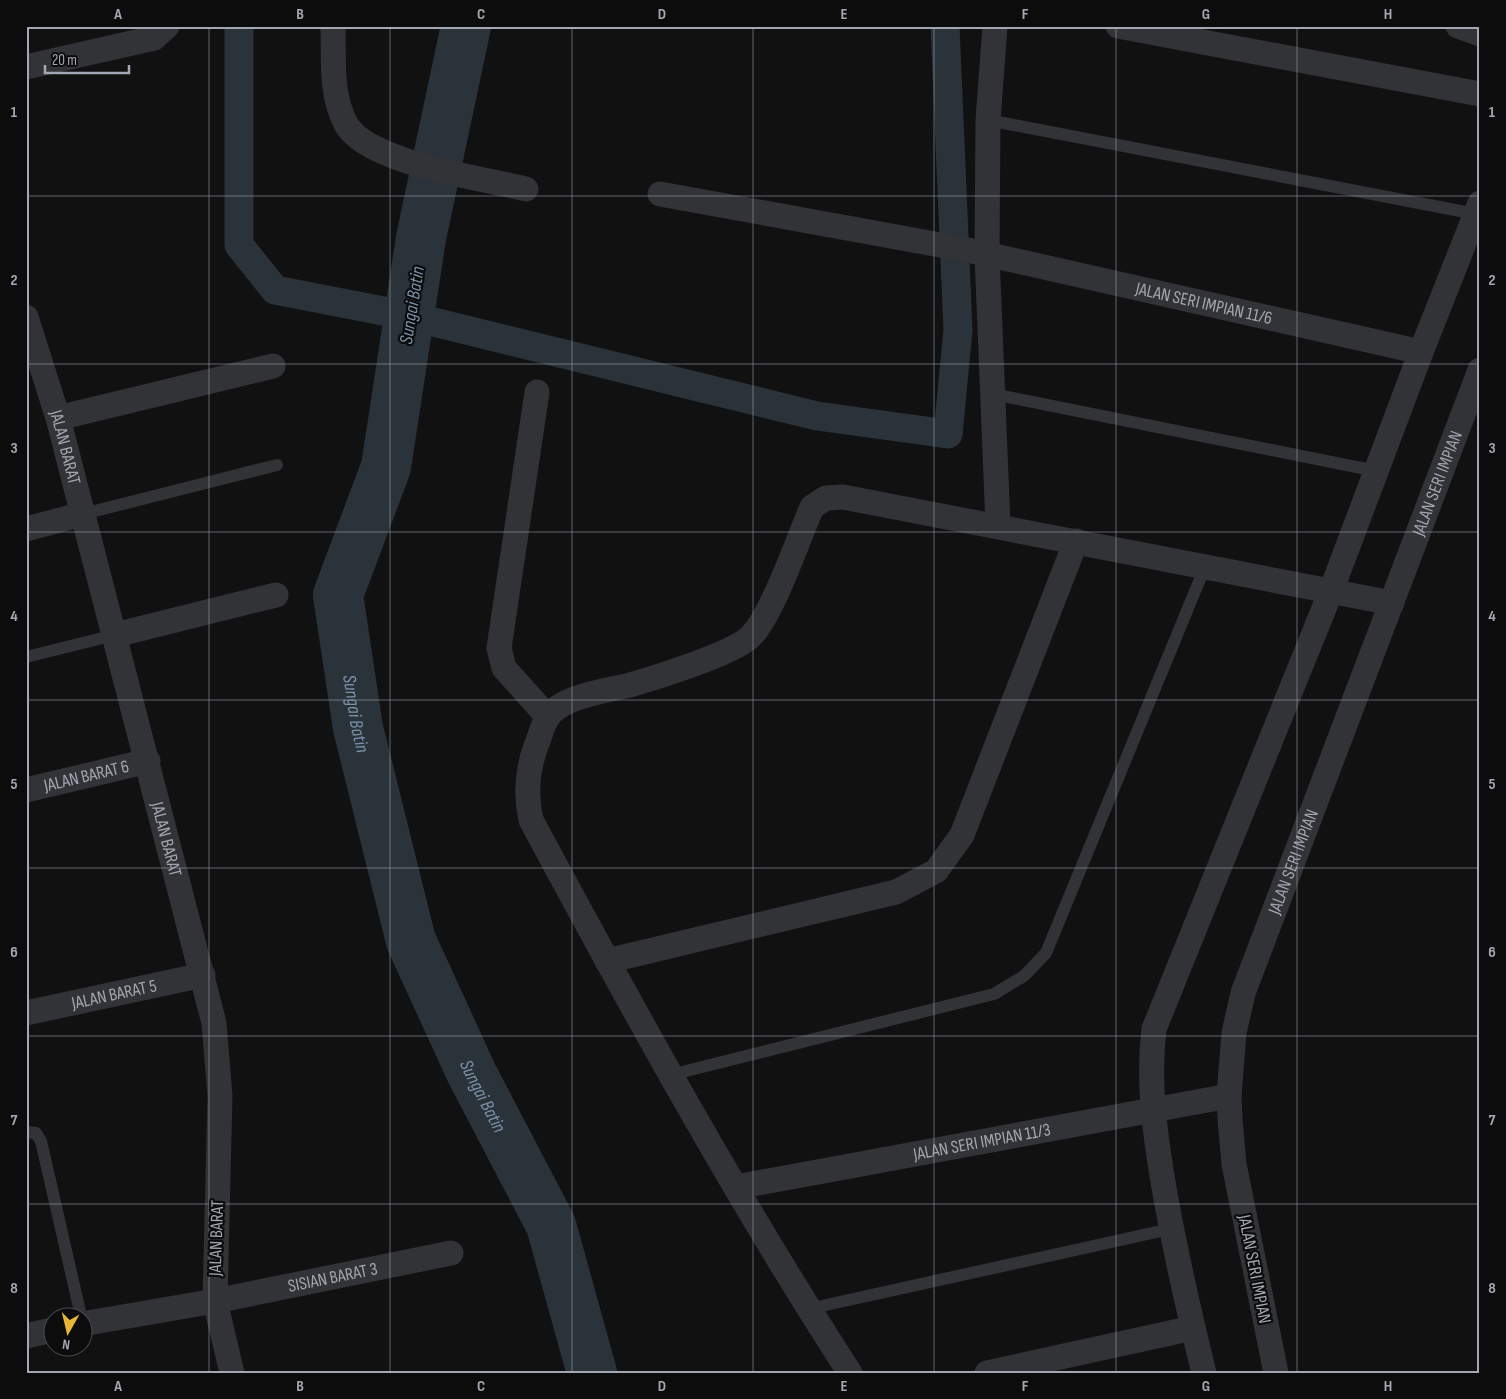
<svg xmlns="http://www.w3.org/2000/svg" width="1506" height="1399" viewBox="0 0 1506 1399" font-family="'Sofia Sans Condensed',sans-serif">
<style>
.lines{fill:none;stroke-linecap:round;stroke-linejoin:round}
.canal{stroke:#2b333a;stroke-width:29}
.river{stroke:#2b333a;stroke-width:50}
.service{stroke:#323337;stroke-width:12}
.minor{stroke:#323337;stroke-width:25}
.grid{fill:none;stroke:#a3a7b2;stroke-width:1;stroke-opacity:0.55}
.labels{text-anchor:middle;stroke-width:4.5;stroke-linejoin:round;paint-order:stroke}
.street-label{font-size:18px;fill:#a3a7b2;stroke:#0c0c0d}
.water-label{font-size:19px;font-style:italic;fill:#7b92ac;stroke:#0c0c0d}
.neatline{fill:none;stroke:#a3a7b2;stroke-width:2}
.grid-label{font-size:16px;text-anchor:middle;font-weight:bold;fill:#a3a7b2}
</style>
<rect width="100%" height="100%" fill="#111112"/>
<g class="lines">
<path class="canal" d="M239 26V245L275 290 409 316 817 416 948 434 958 330 945 26"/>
<path class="river" id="s1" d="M466 26 421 238 386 467 338 595 358 728 411 941 472 1074 551 1225 592 1373"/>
<path class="service" d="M988 120 1476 214
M993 394 1376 471
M83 514 277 465
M26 657 115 635
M670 1075 994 994 1024 976 1046 953 1205 567
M26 1132 36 1133 41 1141 81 1316
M808 1309 1170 1229"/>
<g class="minor">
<path d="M333 26C334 59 330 94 346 124 367 163 483 178 526 189"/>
<path d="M995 26 988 120 987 254 998 526"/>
<path d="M1118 26 1480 94"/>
<path d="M1458 26 1480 34"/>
<path d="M26 67 154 38 167 26"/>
<path id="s2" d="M660 194 968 250 1421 352"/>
<path id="s3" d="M26 317 58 418 214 1023 220 1096 215 1301 232 1373"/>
<path d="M537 392 499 648 504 668 548 717"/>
<path d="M58 418 273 366"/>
<path d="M26 529 83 514"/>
<path d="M115 635 276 595"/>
<path id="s4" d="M26 790 148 761"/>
<path d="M607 961 896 892 936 871 962 835 1076 541"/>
<path id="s5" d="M26 1013 203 975"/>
<path id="s6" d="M736 1187 1229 1096"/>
<path id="s7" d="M82 1324 215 1301 451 1253"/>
<path d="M26 1336 52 1330"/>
<path d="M850 1373C734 1194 632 1008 531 820 525 794 527 771 536 746 540 737 542 726 547 718 561 696 607 691 630 685 657 677 732 654 750 637 773 614 798 539 812 507L826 498 843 497 1392 603"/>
<path d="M987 1373 1193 1328"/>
<path d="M1204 1373C1188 1308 1173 1242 1162 1176 1154 1126 1148 1079 1154 1029L1331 591 1421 352 1480 203"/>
<path id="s8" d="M1276 1373 1234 1164 1230 1119 1229 1096 1234 1033 1243 993 1480 370"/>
</g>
</g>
<path class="grid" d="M209 26V1373M390 26V1373M572 26V1373M753 26V1373M934 26V1373M1116 26V1373M1297 26V1373M26 196H1480M26 364H1480M26 532H1480M26 700H1480M26 868H1480M26 1036H1480M26 1204H1480"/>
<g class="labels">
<g class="street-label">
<text dy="6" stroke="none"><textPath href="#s2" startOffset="555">JALAN SERI IMPIAN 11/6</textPath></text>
<text dy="6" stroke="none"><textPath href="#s3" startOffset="136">JALAN BARAT</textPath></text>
<text dy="6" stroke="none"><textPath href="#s8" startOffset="931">JALAN SERI IMPIAN</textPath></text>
<text dy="6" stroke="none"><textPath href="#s4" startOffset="62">JALAN BARAT 6</textPath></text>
<text dy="6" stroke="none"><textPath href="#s3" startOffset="541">JALAN BARAT</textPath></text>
<text dy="6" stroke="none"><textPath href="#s8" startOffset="526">JALAN SERI IMPIAN</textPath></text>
<text dy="6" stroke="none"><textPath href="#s5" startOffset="90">JALAN BARAT 5</textPath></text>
<text dy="6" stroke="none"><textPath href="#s6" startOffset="250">JALAN SERI IMPIAN 11/3</textPath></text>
<text transform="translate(216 1238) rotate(-88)" y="6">JALAN BARAT</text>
<text transform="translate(1255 1269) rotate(79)" y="6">JALAN SERI IMPIAN</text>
<text dy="6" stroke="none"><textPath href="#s7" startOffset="255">SISIAN BARAT 3</textPath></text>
</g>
<g class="water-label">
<text transform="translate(411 305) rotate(-81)" y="7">Sungai Batin</text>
<text dy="7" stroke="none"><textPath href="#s1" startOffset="705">Sungai Batin</textPath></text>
<text dy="7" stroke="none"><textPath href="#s1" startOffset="1110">Sungai Batin</textPath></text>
</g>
</g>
<rect width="1506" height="1399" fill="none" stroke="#0c0c0d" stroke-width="55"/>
<g transform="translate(68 1332) rotate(188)"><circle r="24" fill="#0c0c0d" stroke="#484a4f"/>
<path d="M0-4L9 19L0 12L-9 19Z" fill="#e7b534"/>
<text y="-8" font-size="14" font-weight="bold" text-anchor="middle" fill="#a3a7b2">N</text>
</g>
<path d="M45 65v8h84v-8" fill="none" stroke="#a3a7b2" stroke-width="2.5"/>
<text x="52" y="65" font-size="15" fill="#a3a7b2" stroke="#0c0c0d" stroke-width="4" paint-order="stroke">20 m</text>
<rect x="28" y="28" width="1450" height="1344" class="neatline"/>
<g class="grid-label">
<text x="118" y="19">A</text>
<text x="300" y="19">B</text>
<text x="481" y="19">C</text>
<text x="662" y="19">D</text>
<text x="844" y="19">E</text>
<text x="1025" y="19">F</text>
<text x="1206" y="19">G</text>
<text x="1388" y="19">H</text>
<text x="14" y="117">1</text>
<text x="1492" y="117">1</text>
<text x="14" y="285">2</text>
<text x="1492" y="285">2</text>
<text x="14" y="453">3</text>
<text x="1492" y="453">3</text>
<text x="14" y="621">4</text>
<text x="1492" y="621">4</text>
<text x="14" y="789">5</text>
<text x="1492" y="789">5</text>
<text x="14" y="957">6</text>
<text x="1492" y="957">6</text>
<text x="14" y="1125">7</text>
<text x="1492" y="1125">7</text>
<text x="14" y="1293">8</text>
<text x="1492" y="1293">8</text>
<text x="118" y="1391">A</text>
<text x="300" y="1391">B</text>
<text x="481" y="1391">C</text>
<text x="662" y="1391">D</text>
<text x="844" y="1391">E</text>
<text x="1025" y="1391">F</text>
<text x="1206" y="1391">G</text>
<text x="1388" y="1391">H</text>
</g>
</svg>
